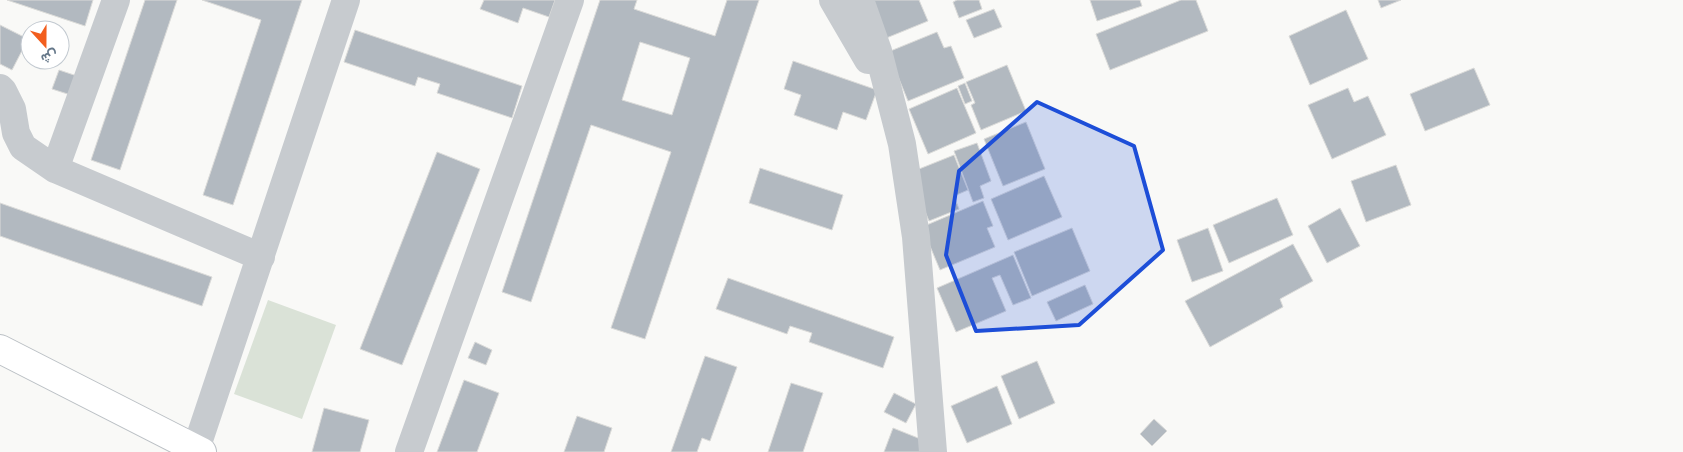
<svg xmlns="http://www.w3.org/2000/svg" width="1683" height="452" viewBox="0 0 1683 452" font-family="Jost,Vazirmatn,sans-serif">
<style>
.green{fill:#dae2d7}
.building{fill:#b2b9c0;stroke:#dbdbd9;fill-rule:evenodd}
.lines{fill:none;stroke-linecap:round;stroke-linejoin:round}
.secondary-casing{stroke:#bbc0c5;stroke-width:30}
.minor{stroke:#c7cbcf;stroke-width:28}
.secondary{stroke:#fff;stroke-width:28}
.marked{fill:#1d4ed8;fill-opacity:0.2;stroke:#1d4ed8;stroke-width:4;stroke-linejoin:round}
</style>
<rect width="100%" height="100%" fill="#f9f9f7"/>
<path class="green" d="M268 300 336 325 302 419 234 394Z"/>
<path class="building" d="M7 0H93L85 26Z
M145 0H177L120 170 91 160Z
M202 0H302L233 205 203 195 261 20Z
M484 0H555L549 17 523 8 518 23 480 9Z
M600 0H637L634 9 715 36 727 0H759L645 339 611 328 671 152 591 125 531 302 502 292ZM640 42 690 58 672 115 622 100Z
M862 0H919L928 21 879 41Z
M957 0H979L982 9 959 18 953 2Z
M1090 0H1140L1142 6 1097 21Z
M1181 0H1196L1208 31 1110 70 1096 34Z
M1378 0H1401L1381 8Z
M994 9 1002 27 974 38 966 20Z
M1346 10 1368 59 1310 85 1289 36Z
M0 25 28 39 12 70 0 64Z
M355 30 522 86 512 118 437 93 440 84 418 77 415 86 344 62Z
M937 32 944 48 951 46 964 78 908 101 888 52Z
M793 61 877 90 866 120 843 112 837 130 794 115 801 95 784 89Z
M1007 65 1026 111 981 130 971 105 975 103 966 82Z
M1474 68 1490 105 1425 131 1410 94Z
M59 70 83 78 77 97 52 89Z
M965 83 972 101 965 104 958 86Z
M957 88 976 133 928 154 909 109Z
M1348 88 1354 102 1368 96 1386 135 1332 159 1308 105Z
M1026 122 1045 169 1003 186 984 139Z
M977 143 991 181 980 186 984 198 973 202 954 151Z
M437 152 480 169 402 365 360 349Z
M954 155 968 190 954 196 959 209 929 221 909 173Z
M1396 165 1411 205 1366 222 1351 181Z
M760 168 843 195 832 230 749 203Z
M1044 176 1062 217 1008 240 991 199Z
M1277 198 1293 235 1229 263 1213 225Z
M983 201 993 226 987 228 995 247 940 270 922 227Z
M0 203 212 277 202 306 0 236Z
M1340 208 1360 246 1327 263 1308 226Z
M1072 228 1090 271 1032 296 1014 252Z
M1208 228 1223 271 1192 282 1177 240Z
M1293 244 1313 281 1280 299 1283 307 1210 347 1185 301Z
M1013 255 1031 298 1013 305 1000 275 992 278 1006 311 956 332 937 288Z
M728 278 894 337 883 368 809 342 812 333 790 326 787 334 716 309Z
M1085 285 1093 304 1056 321 1047 302Z
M475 342 492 350 486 365 468 358Z
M705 356 737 367 710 441 702 438 697 452H671Z
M1037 361 1055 403 1019 419 1001 376Z
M464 380 499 393 477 452H437Z
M791 383 823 393 803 452H768Z
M997 386 1012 424 967 443 951 406Z
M894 393 916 404 906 423 884 412Z
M324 408 369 420 360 452H312Z
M577 416 612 428 604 452H564Z
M1154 419 1167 431 1152 446 1140 434Z
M893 428 928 442 924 452H884Z"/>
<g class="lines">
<defs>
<path id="secondary" d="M0 349 202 452"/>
</defs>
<use href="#secondary" class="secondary-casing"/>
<path class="minor" d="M833 0 868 60
M860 0 878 51 902 144 916 237 933 452
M0 88 3 91 12 109 16 133 23 147 55 169 261 257
M55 169 116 0
M196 449 346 0
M409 452 570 0"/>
<use href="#secondary" class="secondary"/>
</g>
<path class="marked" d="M1037 102 1134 146 1163 250 1079 325 976 331 946 255 959 171Z"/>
<g transform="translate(45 45) rotate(159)"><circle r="24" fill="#ffffff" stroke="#c2c9d0"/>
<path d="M0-4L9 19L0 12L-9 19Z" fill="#f25e1e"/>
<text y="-8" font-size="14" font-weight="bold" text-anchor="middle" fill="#66788a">ش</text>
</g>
</svg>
